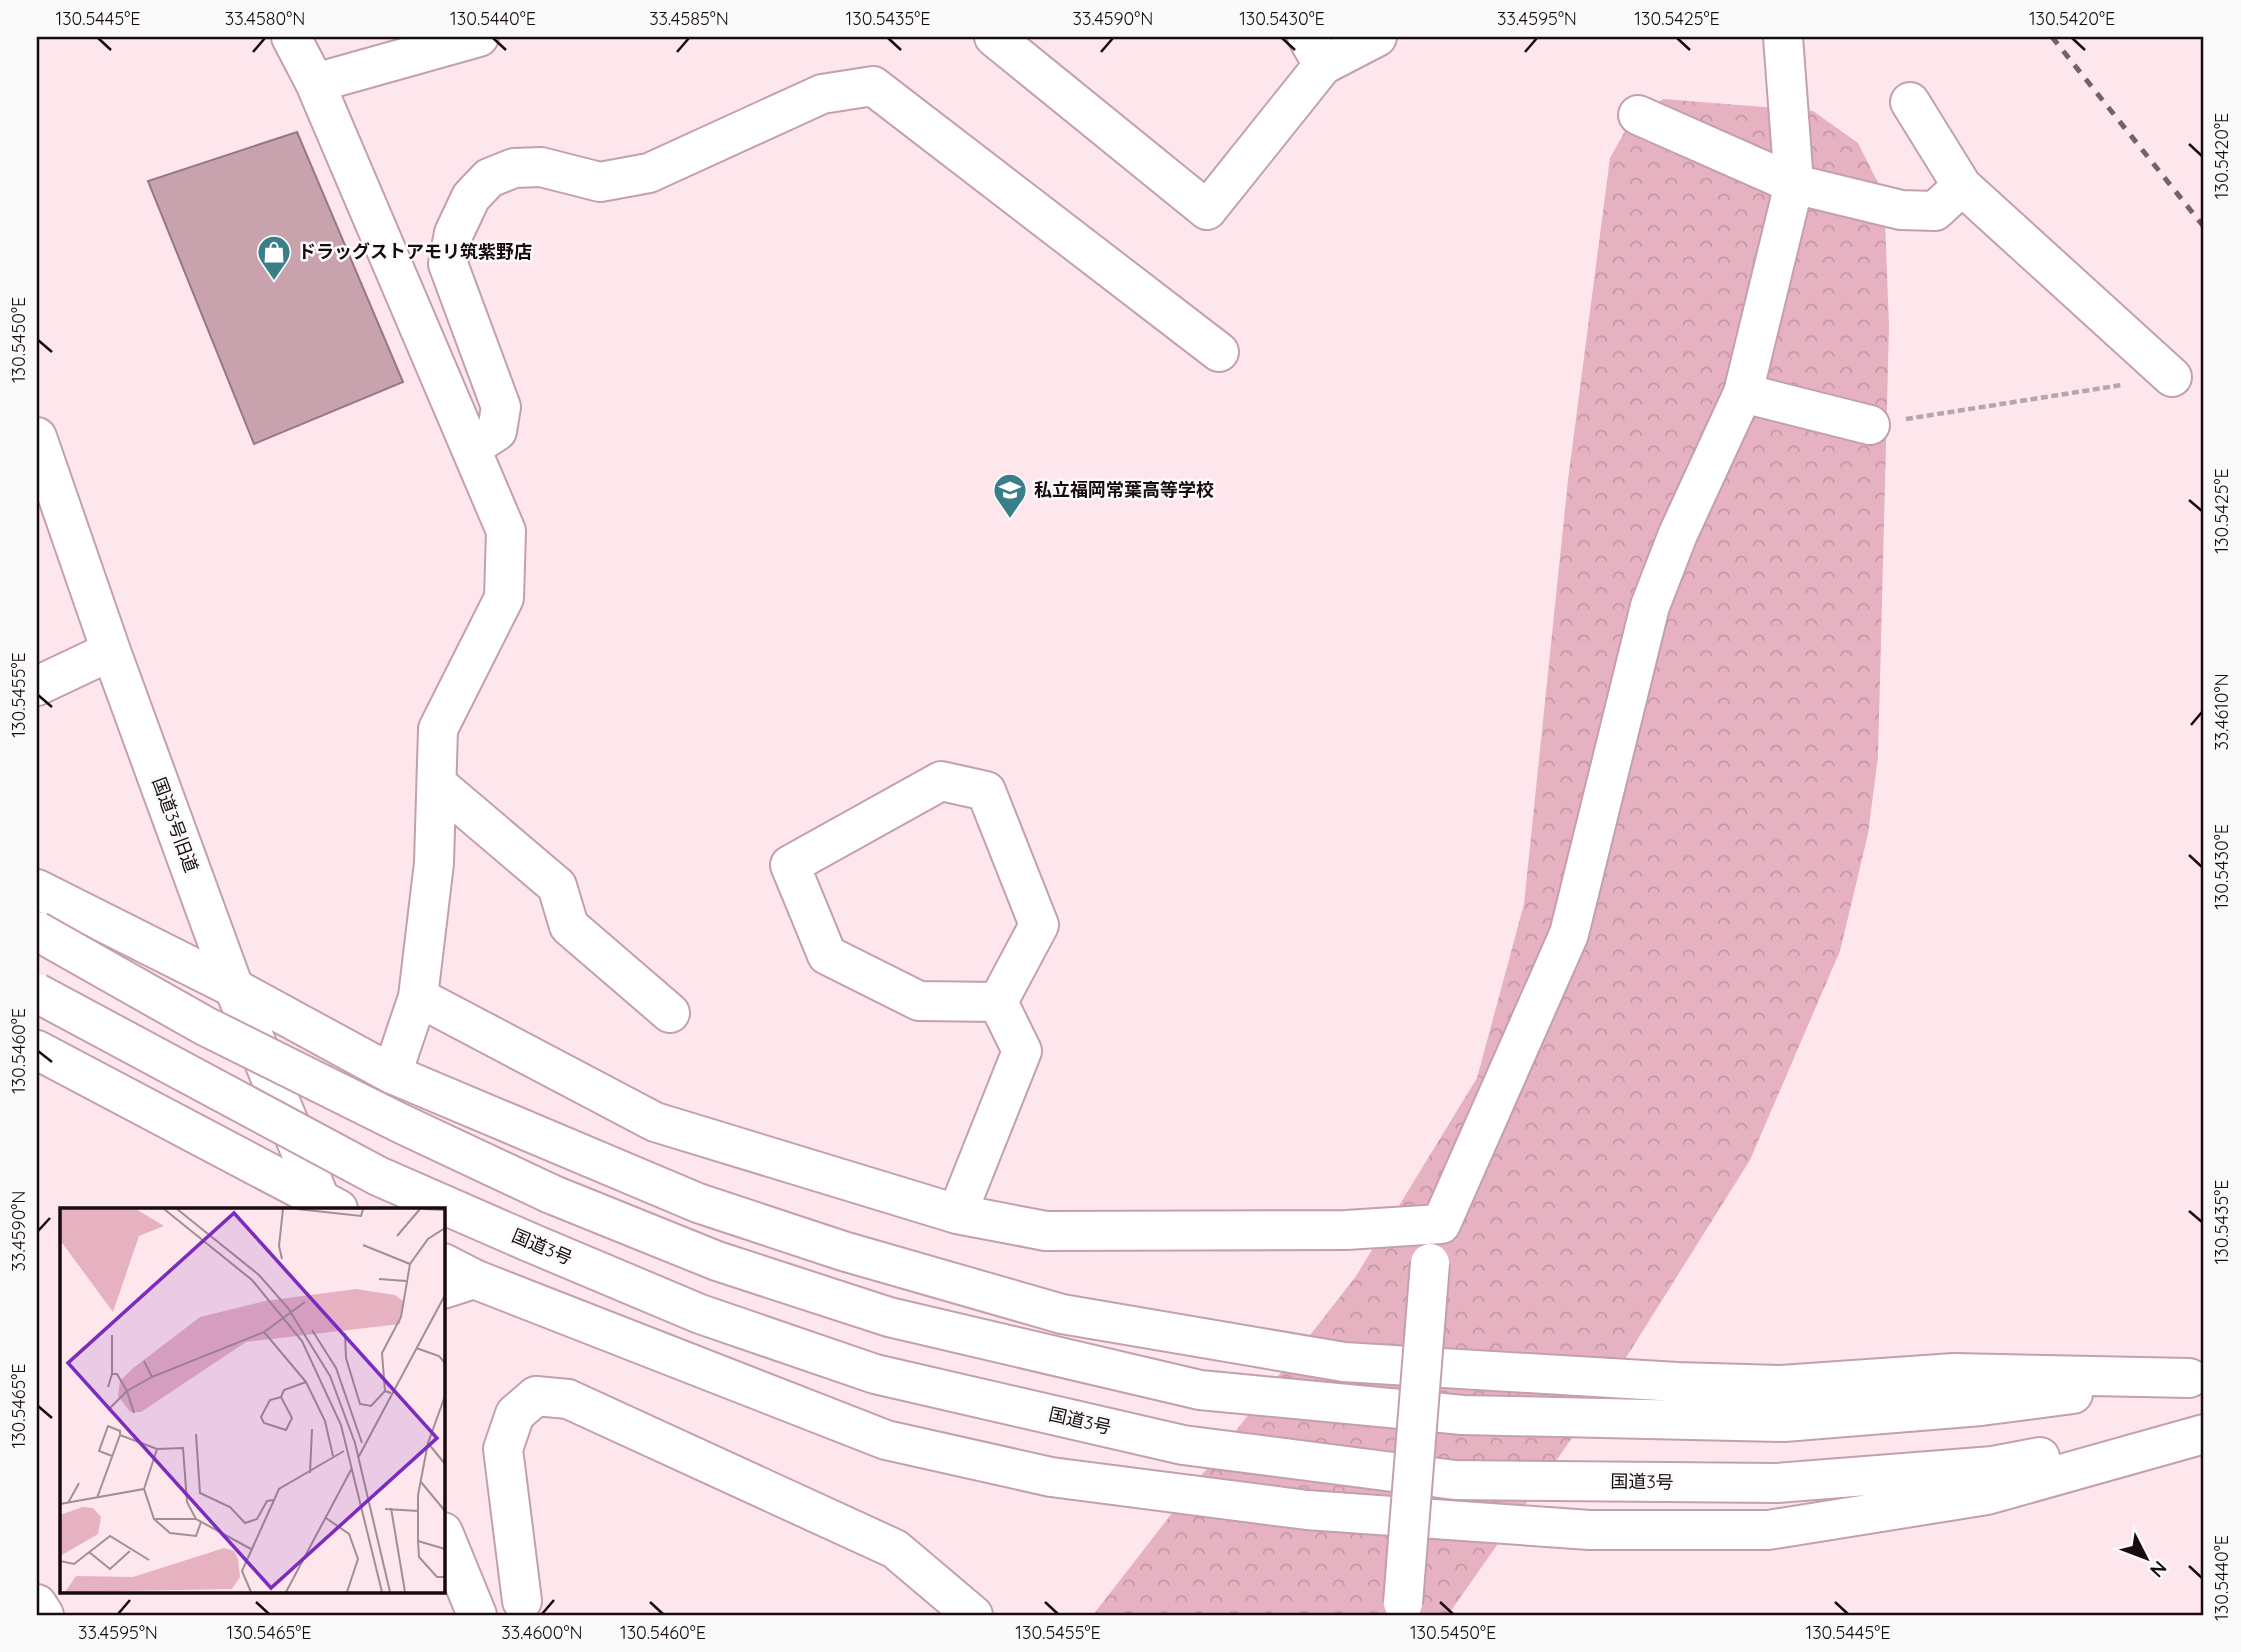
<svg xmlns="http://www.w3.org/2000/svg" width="2241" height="1652" viewBox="0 0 2241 1652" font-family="Quicksand,'Noto Sans JP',sans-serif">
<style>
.forest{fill:url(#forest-crowns)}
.building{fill:#c8a3ae;stroke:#997681;stroke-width:2}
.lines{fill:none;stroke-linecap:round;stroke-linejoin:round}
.minor-casing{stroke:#c4a0ab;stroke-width:42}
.highway-casing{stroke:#c4a0ab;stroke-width:42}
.path{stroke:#b9a4aa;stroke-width:4.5;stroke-dasharray:7 3.5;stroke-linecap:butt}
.minor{stroke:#fff;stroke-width:38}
.highway{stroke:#fff;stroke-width:38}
.rail{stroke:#736267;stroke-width:5;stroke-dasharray:9 9;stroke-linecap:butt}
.minor-bridge-casing{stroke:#c4a0ab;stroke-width:42;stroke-linecap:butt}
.highway-bridge-casing{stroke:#c4a0ab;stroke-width:42;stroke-linecap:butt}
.minor-bridge{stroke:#fff;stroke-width:38}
.highway-bridge{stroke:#fff;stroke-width:38}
.ticks{fill:none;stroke:#170b0f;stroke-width:2.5}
.labels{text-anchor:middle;stroke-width:5;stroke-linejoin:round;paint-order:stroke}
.poi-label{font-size:18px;font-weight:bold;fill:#170b0f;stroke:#fafafa;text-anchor:start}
.street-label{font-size:18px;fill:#170b0f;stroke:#fafafa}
.inset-road{fill:none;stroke:#a28e94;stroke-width:2}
.view{fill:#7b2cbf;fill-opacity:0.15;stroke:#7b2cbf;stroke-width:3.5}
.inset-edge{fill:none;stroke:#170b0f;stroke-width:3.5}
.neatline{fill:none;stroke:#170b0f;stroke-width:2.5}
.ticks-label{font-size:18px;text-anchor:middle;fill:#170b0f}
</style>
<defs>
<pattern id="forest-crowns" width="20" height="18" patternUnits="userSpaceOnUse" patternTransform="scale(1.75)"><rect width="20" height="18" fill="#e6b1c1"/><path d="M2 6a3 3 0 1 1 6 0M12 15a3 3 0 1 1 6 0" fill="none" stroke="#c597a5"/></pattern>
</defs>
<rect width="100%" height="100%" fill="#fee6ed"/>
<path class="forest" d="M1663 99 1813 111 1858 143 1884 195 1889 326 1878 757 1868 834 1840 951 1750 1160 1607 1388 1448 1615H1093L1356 1276 1477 1078 1524 904 1568 480 1610 158 1629 124Z"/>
<path class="building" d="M297 132 403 382 254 444 148 181Z"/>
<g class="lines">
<defs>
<path id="minor" d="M291 37 315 83 506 531 504 598 438 729 434 863 418 997 392 1074
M994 37 1207 210 1323 65 1377 37
M1307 37 1323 65
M1783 37 1794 184 1901 210 1935 211 1962 186 1910 102
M315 83 479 37
M1638 115 1794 184 1743 393
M1962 186 2172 377
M37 437 111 651 234 988 324 1209
M471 448 497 431 501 407 448 264 454 233 471 197 489 178 514 168 541 167 600 182 649 173 822 94 873 86 1219 352
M37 686 111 651
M437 784 557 886 569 926 670 1013
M418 997 655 1122 957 1214 1022 1051 998 1002 919 1001 827 955 790 865 941 781 986 791 1039 925 998 1002
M957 1214 1046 1231 1346 1230 1441 1224 1569 934 1650 606 1678 534 1743 393 1870 425
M443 1289 474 1279
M443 1532 477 1615
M522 1601 503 1449 515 1414 536 1396 568 1399 895 1549 973 1615
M37 1604 44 1615"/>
<path id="highway" d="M37 889 234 988 392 1074 698 1203 843 1251 1062 1314 1344 1362 1677 1382 1781 1385 1954 1373 2189 1378
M37 1050 338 1209
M551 1194 717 1261 889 1317 1200 1390 1463 1415 1784 1422 1981 1406 2073 1394
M529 1242 700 1314 875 1374 1183 1445 1455 1480 1777 1483 1993 1466 2040 1457
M443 1263 474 1279 886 1440 1051 1477 1307 1510 1590 1530H1768L1987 1495 2204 1434"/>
</defs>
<use href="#minor" class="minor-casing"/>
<use href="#highway" class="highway-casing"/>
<path class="path" d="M1906 419 2122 385"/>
<use href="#minor" class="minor"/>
<use href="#highway" class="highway"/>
<path class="rail" d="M2052 37 2204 227"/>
<defs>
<path id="minor-bridge" d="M1403 1603 1430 1263"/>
<path id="highway-bridge" d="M37 931 205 1026 402 1124 551 1194
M37 993 378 1176 529 1242"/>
</defs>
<use href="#minor-bridge" class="minor-bridge-casing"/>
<use href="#highway-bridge" class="highway-bridge-casing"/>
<use href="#minor-bridge" class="minor-bridge"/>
<use href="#highway-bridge" class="highway-bridge"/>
</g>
<path class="ticks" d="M98 38 111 50M493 38 506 50M888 38 901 50M1282 38 1295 50M1677 38 1690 50M2072 38 2085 50M253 52 265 38M677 52 689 38M1101 52 1113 38M1525 52 1537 38M2189 144 2202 156M38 340 52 352M2189 500 2202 511M38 695 52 707M2191 725 2202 712M2189 855 2202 867M38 1051 52 1062M2189 1211 2202 1222M38 1231 50 1218M38 1406 52 1418M2189 1566 2202 1578M256 1602 269 1614M650 1602 663 1614M1045 1602 1058 1614M1440 1602 1453 1614M1835 1602 1848 1614M118 1614 130 1600M542 1614 554 1600"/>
<defs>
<symbol id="shop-pin" viewBox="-11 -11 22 30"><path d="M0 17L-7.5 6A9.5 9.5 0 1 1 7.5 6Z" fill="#387f89" stroke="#fafafa"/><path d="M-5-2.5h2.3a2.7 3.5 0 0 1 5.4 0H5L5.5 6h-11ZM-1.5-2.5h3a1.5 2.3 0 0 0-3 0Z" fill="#fff"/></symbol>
<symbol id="school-pin" viewBox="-11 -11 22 30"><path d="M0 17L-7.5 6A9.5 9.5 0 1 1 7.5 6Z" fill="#387f89" stroke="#fafafa"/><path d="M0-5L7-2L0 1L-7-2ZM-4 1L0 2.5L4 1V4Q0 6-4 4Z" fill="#fff"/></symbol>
</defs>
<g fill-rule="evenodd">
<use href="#shop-pin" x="255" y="233" width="38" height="52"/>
<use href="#school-pin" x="991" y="471" width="38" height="52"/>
</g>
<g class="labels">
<g class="poi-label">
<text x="298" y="258">ドラッグストアモリ筑紫野店</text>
<text x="1034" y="496">私立福岡常葉高等学校</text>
</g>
<g class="street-label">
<text transform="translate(175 825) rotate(70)" y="6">国道3号旧道</text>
<text transform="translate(542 1247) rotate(23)" y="6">国道3号</text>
<text transform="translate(1080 1421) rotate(13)" y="6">国道3号</text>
<text transform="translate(1642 1482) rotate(1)" y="6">国道3号</text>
</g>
</g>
<g transform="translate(60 1208)">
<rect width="385" height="385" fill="#fee6ed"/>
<path d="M0 1H76L104 18 79 28 53 104 0 32ZM296 81 335 87 343 93 340 116 186 134 81 204H70L58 188 60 173 72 161 140 109 205 93ZM23 299 33 300 41 309 38 326 0 348V307ZM164 340 174 343 178 351 180 369 172 381 5 384 16 368 73 369Z" fill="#e6b1c1"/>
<path class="inset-road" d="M104 1 192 72 242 133 281 217 322 384M117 1 199 67 228 100 270 168 295 235 330 384M237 1 301 8 303 1M363 1 385 2M337 28 360 1M303 37 350 56M222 51 219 38 223 1M319 71 346 73M252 122 276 160 302 235M204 124 245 94M285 125 286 150 300 196 311 198 325 183M356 140 379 148 385 155M84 153 92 169 204 124 246 174M52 166V127M48 179 52 166H57L67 183 48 202M331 185 325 183 322 145 341 109 350 56 368 31 385 20M385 188 368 235 358 287V333L359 349 377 369H385M221 189 210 192 201 209 204 215 226 222 232 210 221 189 224 182 246 174 265 213 273 248M74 205 67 183 92 169M136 226 140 285 170 299 185 315 197 311 207 293 213 292M368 235 385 256M52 248 39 243 48 218 60 223V227M298 250 385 87M250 265 252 221M361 274 385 303M84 281 97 241M37 290 60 227 97 241 123 240 127 294 136 311M8 295 19 275M0 296 84 281 94 311H136L191 341M331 300 345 384M325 301 359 303M266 310 289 326 298 351 287 384M94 311 110 325 136 328 141 314M358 333 385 341M29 344 50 361 70 343M0 353 14 356 50 328 89 352M191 384 182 363 219 281 284 243M226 384 292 260"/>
<path class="view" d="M174 5 377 230 211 380 8 155Z"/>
<rect width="385" height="385" class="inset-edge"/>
</g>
<rect width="2241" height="1652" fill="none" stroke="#fafafa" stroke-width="77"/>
<g transform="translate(2146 1558) rotate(132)" stroke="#fafafa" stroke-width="5" paint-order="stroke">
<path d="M0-5L12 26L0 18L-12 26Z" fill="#170b0f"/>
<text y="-10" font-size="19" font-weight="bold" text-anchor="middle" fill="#170b0f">N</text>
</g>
<rect x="38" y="38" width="2164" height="1576" class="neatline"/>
<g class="ticks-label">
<text x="98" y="25">130.5445°E</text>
<text x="265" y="25">33.4580°N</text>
<text x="493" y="25">130.5440°E</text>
<text x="689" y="25">33.4585°N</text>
<text x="888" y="25">130.5435°E</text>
<text x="1113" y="25">33.4590°N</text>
<text x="1282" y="25">130.5430°E</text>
<text x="1537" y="25">33.4595°N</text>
<text x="1677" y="25">130.5425°E</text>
<text x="2072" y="25">130.5420°E</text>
<text transform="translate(2222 156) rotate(-90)" y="6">130.5420°E</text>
<text transform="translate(19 340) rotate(-90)" y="6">130.5450°E</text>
<text transform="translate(2222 511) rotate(-90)" y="6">130.5425°E</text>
<text transform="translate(19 695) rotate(-90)" y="6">130.5455°E</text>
<text transform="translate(2222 712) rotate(-90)" y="6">33.4610°N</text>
<text transform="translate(2222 867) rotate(-90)" y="6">130.5430°E</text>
<text transform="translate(19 1051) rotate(-90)" y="6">130.5460°E</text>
<text transform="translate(2222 1222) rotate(-90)" y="6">130.5435°E</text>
<text transform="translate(19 1231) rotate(-90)" y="6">33.4590°N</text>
<text transform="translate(19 1406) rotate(-90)" y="6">130.5465°E</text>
<text transform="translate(2222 1578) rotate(-90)" y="6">130.5440°E</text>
<text x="118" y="1639">33.4595°N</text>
<text x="269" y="1639">130.5465°E</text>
<text x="542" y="1639">33.4600°N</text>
<text x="663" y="1639">130.5460°E</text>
<text x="1058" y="1639">130.5455°E</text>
<text x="1453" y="1639">130.5450°E</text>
<text x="1848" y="1639">130.5445°E</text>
</g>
</svg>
